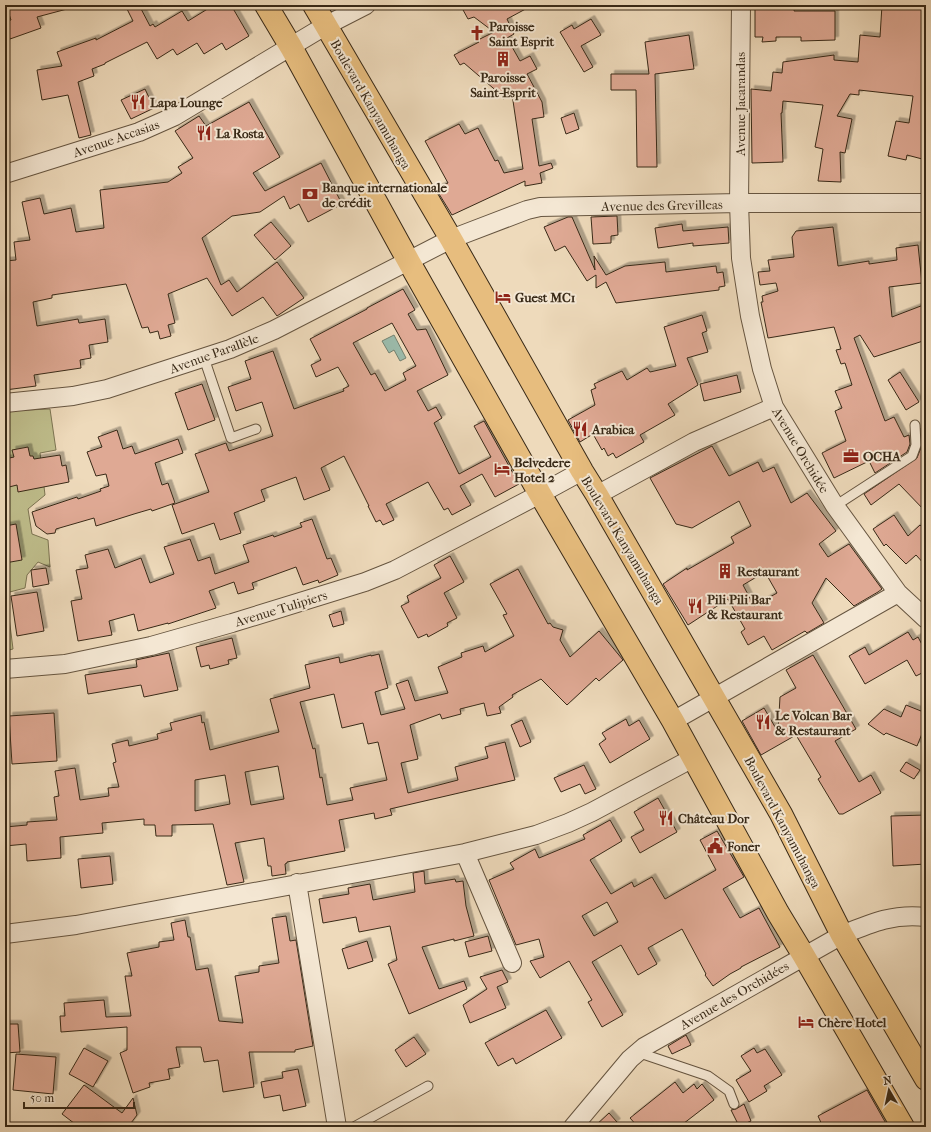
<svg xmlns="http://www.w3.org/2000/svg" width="931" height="1132" viewBox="0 0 931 1132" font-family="'IM FELL French Canon',serif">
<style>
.green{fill:#bfbe8c;stroke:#7c7452}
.water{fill:#9bbbab;stroke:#738170}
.building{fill:#dfa994;stroke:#382917;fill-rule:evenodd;filter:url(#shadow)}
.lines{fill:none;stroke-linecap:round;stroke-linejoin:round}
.service-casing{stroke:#665540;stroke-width:11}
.minor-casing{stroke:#665540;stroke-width:20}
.primary-casing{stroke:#382917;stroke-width:24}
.service{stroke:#f4e7d3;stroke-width:9}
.minor{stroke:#f4e7d3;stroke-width:18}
.primary{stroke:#e7bd7e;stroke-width:22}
.labels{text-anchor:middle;stroke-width:4;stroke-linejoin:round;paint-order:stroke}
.poi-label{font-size:13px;font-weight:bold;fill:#382917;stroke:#f4e7d3;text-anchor:start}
.street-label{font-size:13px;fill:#382917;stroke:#f4e7d3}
</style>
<defs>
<filter id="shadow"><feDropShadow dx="3.5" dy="-3.5" stdDeviation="0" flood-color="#0004"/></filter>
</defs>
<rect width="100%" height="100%" fill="#eedabb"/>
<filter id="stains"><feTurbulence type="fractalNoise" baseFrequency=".005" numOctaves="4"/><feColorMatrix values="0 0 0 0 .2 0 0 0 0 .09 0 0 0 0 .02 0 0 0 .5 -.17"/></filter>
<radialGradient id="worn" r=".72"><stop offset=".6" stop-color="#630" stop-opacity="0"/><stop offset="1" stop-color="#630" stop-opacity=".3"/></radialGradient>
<path class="green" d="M50 409 56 450 40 453 45 495 28 509 32 534 48 540 50 567 38 562 27 575 25 588 6 593 13 649 5 651V411Z"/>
<path class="water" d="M394 335 406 358 400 361 394 350 389 353 382 341Z"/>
<path class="building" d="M6 5H66L67 9 37 17 41 28 10 39 5 22 11 20Z
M125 5H139L150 26 153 24 155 27 182 11 188 21 214 5H231L249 36 226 50 222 43 204 54 197 43 177 55 173 49 157 59 147 42 105 63V64L92 69 94 76 78 82 91 135 79 138 68 95 42 100 37 70 62 66 57 52 96 38V40L133 21Z
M458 5H533L507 19 514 34 507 38 520 61 530 56 537 69 527 74 542 102 544 117 532 119 539 166 551 163 553 168 540 173 542 183 525 186V181L452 215 436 189 448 183 425 141 459 124 465 134 478 128 495 161 498 160 504 173 523 169 512 94 503 99 500 94 464 63 460 65 454 55 479 42 478 40 494 32 474 17 468 19 462 8Z
M755 5H795L794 11H835V40L801 41V37H776V41L762 42 763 37H755Z
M882 5H926V160L907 155 906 160 888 156 896 121 909 123 913 96 859 90V95L850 94 837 116 852 119 845 153 840 152 841 182 818 181 823 149 815 147 823 105 783 101 782 113H781L783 162 752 163 751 89 771 91 773 72 782 73 783 62 834 55V60L858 62 860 35 880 37Z
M591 19 601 35 581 46 593 67 584 72 560 32 572 25 574 29Z
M689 35 694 69 655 74 657 167H637L636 90H611V74H649L645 42Z
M145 89 154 108 131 119 121 100Z
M249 102 280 157 253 173 265 191 321 163 342 204 308 222 299 204 290 209 284 196 260 212 232 216 202 238 221 285 229 280 237 292 277 262 304 298 277 316 263 297 232 316 207 278 168 294 175 323 168 325 171 336 160 339 158 331 150 333 148 327 142 328 126 284 52 295V298L33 302 37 326 78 319 79 323 105 319 108 342 89 345 91 358 80 360 81 368 34 375 36 386 5 390V261L16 260 14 242 30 240 22 202 40 198 44 214 71 208 76 232 104 228 100 190 168 182 182 173 178 167 193 158 175 131 199 116 206 126Z
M574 113 579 129 566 134 561 118Z
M617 216 618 235 611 236V243L593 244 591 217Z
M568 217H572L595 270 594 256 606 275 625 266 665 262 666 272 716 266 717 273 723 272 725 286 719 287V290L616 303 606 282 596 288V275L587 281 565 246 555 251 544 227Z
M271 222 291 246 275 260 254 235Z
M682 224 683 231 728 227 729 243 693 246V243L658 248 655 228Z
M833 227 838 266 869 261V264L897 260 896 248 918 245 922 283 889 287 892 317 926 304V340L874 357 860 335 854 338 885 421 894 417 904 437 909 435 910 444 907 452 875 473 869 461 834 478 822 453 846 441 835 411 842 408 835 391 852 385 845 363 841 364 836 350 841 349 834 327 768 338 761 302H763L762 296 778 291 776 283 760 285 758 272 770 271 768 260 794 257 792 237 796 231Z
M403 289 415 310 408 314 417 330 426 329 448 375 417 391 428 411 436 407 442 418 434 423 459 474 491 457 474 426 484 421 519 484 495 497 482 474 460 486 471 505 452 515 448 508 444 510 428 482 386 504 394 520 383 525 380 520 376 522 368 506H369L344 456 321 468 330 490 304 500 296 477 261 490 265 501 234 513 241 533 220 540 214 523 182 534 172 505 209 492 195 454 226 443 229 451 273 436 262 402 236 411 228 387 251 379 245 361 273 351 294 409 344 391 343 389 349 386 338 367 316 377 311 365 321 360 310 339 367 309V308ZM392 323 416 366 403 373 406 380 385 391 375 373 371 375 353 343Z
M702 315 707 331 702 333 708 352 687 358 698 385 668 404 675 415 640 435 644 442 616 458 613 453 608 456 604 448 602 450 593 434 580 442 568 420 595 405 591 390 596 388 594 384 622 371 627 380 647 368 650 372 676 366 664 327Z
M900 372 919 402 906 410 888 380Z
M737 375 741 392 704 401 700 384Z
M202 384 215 420 188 430 175 393Z
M926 425V512L899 484 871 505 864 494 917 458 922 445 921 428Z
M117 430 123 449 132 446 135 454 178 439 183 453 155 463 162 485 168 483 175 503 152 511 151 509 134 514 96 526 94 518 56 529 55 533 47 534 36 526 32 512 77 497 78 499 101 491 100 489 109 486 106 474 96 476 87 452 102 447 98 437Z
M712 446 729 476 758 462 763 472 774 467 791 503 807 493 836 531 819 544 828 557 849 544 882 589 878 592 854 606 826 578 812 603 824 623 807 633 805 631 772 650 764 636 748 645 741 632 745 629 728 599 688 625 663 584 687 568V570L734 543 731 537 751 526 739 501 692 528 676 524 650 478ZM765 572 777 593 754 606 743 585Z
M28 447 30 456H33L34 459 60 455 62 466 66 465 69 482 18 492 17 485 5 488V459L14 457 12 450Z
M894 515 908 536 920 525 926 531V566L916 555 906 564 886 544 884 546 873 529Z
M312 519 327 559 331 558 338 575 319 583 318 580 303 585 296 567 252 583 254 589 238 594 234 582 209 591 216 608 168 624V623L138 631 134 614 109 621 112 635 78 641 71 601 82 599 76 570 88 568 85 555 108 549 115 568 141 558 150 583 174 574 164 547 190 539 198 561 210 557 215 574 249 562 243 545 273 535 274 537 302 527 300 523Z
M16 524 22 560 5 563V526Z
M450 556 464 582 444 593 457 618 447 623 448 626 428 637 427 634 418 638 401 606 409 602 407 596 441 578 434 565Z
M46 568 49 584 33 587 31 570Z
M518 569 548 624 550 623 553 627 563 630 560 640 570 657 599 631 623 660 599 681 596 678 567 705 541 679 512 695 513 697 499 707 501 713 487 716 484 703 460 709 461 714 442 719 440 714 410 725 418 759 401 763 408 793 458 780 455 767 488 758 485 747 505 742 515 780 390 809 392 815 375 819 374 813 339 820 345 851 287 862V863L285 864 286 874 272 876 271 866H268L264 838 235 843 244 882 227 885 213 824 172 825V836H156L155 825H144V819L102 823 103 833 60 837 61 858 27 861 26 844 5 846V827L27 825V822L57 820 54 797 59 796 55 771 75 768 80 800 109 796 108 788 119 787 113 763 116 762 112 744 128 740 129 746 158 739 157 734 172 730 170 723 201 715 202 723 204 722 210 750 279 732 270 699 310 688 305 665 339 657 340 663 371 655V656L379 654 388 688 375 692 381 715 405 709 396 684 408 680 415 701 448 693 438 667 462 657 461 653 483 646 485 652 514 636 503 615 507 614 490 584ZM334 694 342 728 363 723 368 744 378 742 387 780 350 788 353 800 327 805 322 777 320 778 315 748 313 749 300 702ZM278 766 284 799 251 805 245 772ZM225 775 230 804 195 811V780Z
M37 592 44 631 17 636 11 596Z
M341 611 344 624 333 627 329 615Z
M908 632 913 640 918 637 926 652V671L916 676 907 660 865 684 849 656 865 647 869 655Z
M232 638 237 658 228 660 229 664 210 669 209 665 201 667 196 647Z
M169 653 178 690 144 697 141 685 88 694 85 675 137 667 136 660Z
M813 655 856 729 835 741 859 782 871 775 881 793 843 814H839L818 779 821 777 796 735 761 755 742 721 764 708 778 732 780 697 796 688 786 670Z
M906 705 926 713V724L917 746 886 733 884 735 868 724 884 709 901 717Z
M54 713 57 761 12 764 9 716Z
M626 719 629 726 639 720 650 739 610 763 599 744 606 739 602 733Z
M522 720 531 742 520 747 511 725Z
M906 762 920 770 914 779 900 771Z
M584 765 596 789 585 794 580 784 561 792 554 778Z
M658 798 677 832 640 853 631 837 644 830 634 812Z
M926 815V864L893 866 891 816Z
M610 820 622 841 590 860 611 894 632 882 634 887 652 877 665 899 716 870 700 840 717 831 744 877 723 889 740 918 759 908 780 947 741 967V968L730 974 713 986 705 975 706 974 682 929 648 948 657 964 638 975 621 945 592 962 623 1015 602 1027 588 1002 592 1000 569 961 540 978 530 961 544 957 539 939 516 945 489 880 514 869 510 863 535 849 539 858 585 839 583 835ZM607 902 618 922 594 936 582 916Z
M110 856 113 884 81 888 78 859Z
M424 871 425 884 455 879 456 882 463 881 466 906 474 936 454 941V939L422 947 439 989 464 981 467 989 409 1014 388 964 397 960 390 926 359 932 356 917 323 923 319 899 349 894 348 888 370 884 373 900 415 892 413 873Z
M286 916 290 941 296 940 313 1046 295 1050V1052H249L254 1087 223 1092 218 1060 204 1062 201 1047H176L180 1067 168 1069 170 1079 149 1083 150 1087 133 1093 120 1053 127 1050V1027L61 1032 60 1016H65L64 1003 104 1000 106 1017 131 1016 125 976H132L127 953 159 947V942L174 940 171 923 185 920 188 937H190L196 970 208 968 219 1021 243 1023 235 976 259 972V966L279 963 272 918Z
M488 936 492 951 469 957 465 942Z
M367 941 373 961 348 969 342 949Z
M502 970 508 982 497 987 506 1008 470 1023 463 1005 487 989 480 977Z
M546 1010 562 1038 516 1064 513 1058 498 1066 485 1043Z
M5 1024H18L20 1052 5 1053Z
M686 1035 691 1045 672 1054 668 1046Z
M414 1037 426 1054 406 1067 395 1050Z
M84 1048 108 1061 93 1087 69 1074Z
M754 1048 757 1053 765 1049 782 1075 764 1086 767 1091 749 1102 736 1080 751 1071 741 1056Z
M16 1054 56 1057 53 1094 13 1090Z
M298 1069 306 1106 283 1111 280 1095 264 1098 261 1082 283 1078 282 1072Z
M675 1082 683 1093 694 1084 697 1089 702 1084 714 1100 679 1127H638L630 1118Z
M84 1085 122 1113 133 1098 137 1115 128 1127H79L62 1114Z
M867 1090 888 1127H823L818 1116Z
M744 1104 751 1121 739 1126 731 1110 736 1109Z
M609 1113 617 1122 611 1127H594Z"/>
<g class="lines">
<defs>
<path id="service" d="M204 358 231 438 256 429
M835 506 912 456 916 445 915 425
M637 1052 708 1076 729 1091 734 1104
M354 1127 428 1086"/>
<path id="minor" d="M741 5 739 203 741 258 750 316 762 369 774 407 835 506 898 593 926 619
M5 174 139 132 175 116 325 26 366 5
M5 403 73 396 107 389 230 349 274 330 451 239 527 210 540 207 739 203H926
M597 495 694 442 774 407
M5 669 65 664 151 646 232 623 365 582 395 570 540 494 582 471
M673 721 898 593
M465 853 512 963
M297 883 337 1127
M5 934 76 925 465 853 536 835 568 823 592 812 693 758
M573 1127 630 1059 644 1047 842 935C871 923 894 913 926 917"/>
<path id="primary" d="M266 5 291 47 409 262 540 494 673 721 778 913 804 956 903 1127
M314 5 451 239 582 471 597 495 781 814 842 935 926 1079"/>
</defs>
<use href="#service" class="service-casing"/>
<use href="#minor" class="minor-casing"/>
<use href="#primary" class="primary-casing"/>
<use href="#service" class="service"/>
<use href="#minor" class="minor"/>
<use href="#primary" class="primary"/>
</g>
<defs>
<symbol id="church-bare" viewBox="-9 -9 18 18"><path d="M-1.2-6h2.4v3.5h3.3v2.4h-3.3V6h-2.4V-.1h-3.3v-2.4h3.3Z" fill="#8f2418" stroke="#f4e7d3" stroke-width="2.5" paint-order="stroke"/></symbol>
<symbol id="building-bare" viewBox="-9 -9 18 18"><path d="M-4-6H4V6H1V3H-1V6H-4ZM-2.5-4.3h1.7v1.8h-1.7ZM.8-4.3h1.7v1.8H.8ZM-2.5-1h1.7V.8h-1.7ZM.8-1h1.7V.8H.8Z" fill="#8f2418" stroke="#f4e7d3" stroke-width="2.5" paint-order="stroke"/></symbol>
<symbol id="restaurant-bare" viewBox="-9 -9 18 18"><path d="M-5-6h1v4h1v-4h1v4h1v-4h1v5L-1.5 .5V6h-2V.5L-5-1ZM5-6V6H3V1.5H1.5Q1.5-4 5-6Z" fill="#8f2418" stroke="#f4e7d3" stroke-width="2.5" paint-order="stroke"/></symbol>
<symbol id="bank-bare" viewBox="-9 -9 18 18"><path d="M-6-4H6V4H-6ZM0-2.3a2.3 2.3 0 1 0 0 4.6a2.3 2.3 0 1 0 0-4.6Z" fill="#8f2418" stroke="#f4e7d3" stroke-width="2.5" paint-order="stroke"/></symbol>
<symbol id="hotel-bare" viewBox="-9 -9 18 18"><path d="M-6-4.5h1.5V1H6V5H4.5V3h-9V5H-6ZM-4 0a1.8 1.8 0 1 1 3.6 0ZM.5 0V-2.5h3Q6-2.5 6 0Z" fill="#8f2418" stroke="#f4e7d3" stroke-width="2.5" paint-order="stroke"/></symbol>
<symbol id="office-bare" viewBox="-9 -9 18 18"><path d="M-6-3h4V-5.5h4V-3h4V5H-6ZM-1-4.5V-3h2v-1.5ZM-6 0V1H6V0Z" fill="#8f2418" stroke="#f4e7d3" stroke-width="2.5" paint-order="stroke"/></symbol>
<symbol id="civic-bare" viewBox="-9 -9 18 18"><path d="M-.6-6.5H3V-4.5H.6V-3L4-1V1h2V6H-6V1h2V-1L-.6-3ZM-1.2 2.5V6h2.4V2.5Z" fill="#8f2418" stroke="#f4e7d3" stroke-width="2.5" paint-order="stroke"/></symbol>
</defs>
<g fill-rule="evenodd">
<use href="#church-bare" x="466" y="22" width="22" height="22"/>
<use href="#building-bare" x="492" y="48" width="22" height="22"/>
<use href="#restaurant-bare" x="127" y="91" width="22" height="22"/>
<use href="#restaurant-bare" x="193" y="122" width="22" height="22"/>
<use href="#bank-bare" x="299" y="183" width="22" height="22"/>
<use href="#hotel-bare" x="492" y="286" width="22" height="22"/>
<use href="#restaurant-bare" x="569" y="418" width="22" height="22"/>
<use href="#office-bare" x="840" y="445" width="22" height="22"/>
<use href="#hotel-bare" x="491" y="458" width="22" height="22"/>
<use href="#building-bare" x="714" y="560" width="22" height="22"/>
<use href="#restaurant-bare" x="684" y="595" width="22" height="22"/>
<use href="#restaurant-bare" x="752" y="711" width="22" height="22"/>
<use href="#restaurant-bare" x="655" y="807" width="22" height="22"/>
<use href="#civic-bare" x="704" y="835" width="22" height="22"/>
<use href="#hotel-bare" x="795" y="1011" width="22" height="22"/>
</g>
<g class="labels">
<g class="poi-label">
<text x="489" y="31">Paroisse<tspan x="489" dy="15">Saint Esprit</tspan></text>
<text x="503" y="82" text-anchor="middle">Paroisse<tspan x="503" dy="15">Saint-Esprit</tspan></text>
<text x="150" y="107">Lapa Lounge</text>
<text x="216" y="138">La Rosta</text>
<text x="322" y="192">Banque internationale<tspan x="322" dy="15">de crédit</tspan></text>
<text x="515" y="302">Guest MC1</text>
<text x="592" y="434">Arabica</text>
<text x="863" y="461">OCHA</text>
<text x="514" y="467">Belvedere<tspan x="514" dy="15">Hotel 2</tspan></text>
<text x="737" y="576">Restaurant</text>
<text x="707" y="604">Pili Pili Bar<tspan x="707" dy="15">&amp; Restaurant</tspan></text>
<text x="775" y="720">Le Volcan Bar<tspan x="775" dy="15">&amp; Restaurant</tspan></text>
<text x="678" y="823">Château Dor</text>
<text x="727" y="851">Foner</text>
<text x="818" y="1027">Chère Hotel</text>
</g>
<g class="street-label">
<text transform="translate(371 104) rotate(60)" y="5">Boulevard Kanyamuhanga</text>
<text transform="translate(740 104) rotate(-90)" y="5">Avenue Jacarandas</text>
<text transform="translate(116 138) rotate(-19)" y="5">Avenue Accasias</text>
<text transform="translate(662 205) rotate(-1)" y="5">Avenue des Grevilleas</text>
<text transform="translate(214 353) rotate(-20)" y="5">Avenue Parallèle</text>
<text transform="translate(801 450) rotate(59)" y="5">Avenue Orchidée</text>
<text transform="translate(623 540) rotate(59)" y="5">Boulevard Kanyamuhanga</text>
<text transform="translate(281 608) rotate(-17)" y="5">Avenue Tulipiers</text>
<text transform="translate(783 822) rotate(62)" y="5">Boulevard Kanyamuhanga</text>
<text transform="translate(734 995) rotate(-30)" y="5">Avenue des Orchidées</text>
</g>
</g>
<rect width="931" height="1132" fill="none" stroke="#eedabb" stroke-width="20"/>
<rect x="6" y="6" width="919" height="1120" fill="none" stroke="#382917" stroke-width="2"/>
<rect x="10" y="10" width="911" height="1112" fill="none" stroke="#382917"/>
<g transform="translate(889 1090) rotate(351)" stroke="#f4e7d3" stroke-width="3" paint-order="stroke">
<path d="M0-3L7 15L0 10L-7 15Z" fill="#382917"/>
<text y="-6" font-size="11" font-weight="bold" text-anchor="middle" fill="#382917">N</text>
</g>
<path d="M24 1102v6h110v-6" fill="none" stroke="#382917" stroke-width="2"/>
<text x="30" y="1102" font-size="12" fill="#382917" stroke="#f4e7d3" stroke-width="3" paint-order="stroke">50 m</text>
<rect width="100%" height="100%" filter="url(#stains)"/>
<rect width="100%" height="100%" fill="url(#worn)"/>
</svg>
